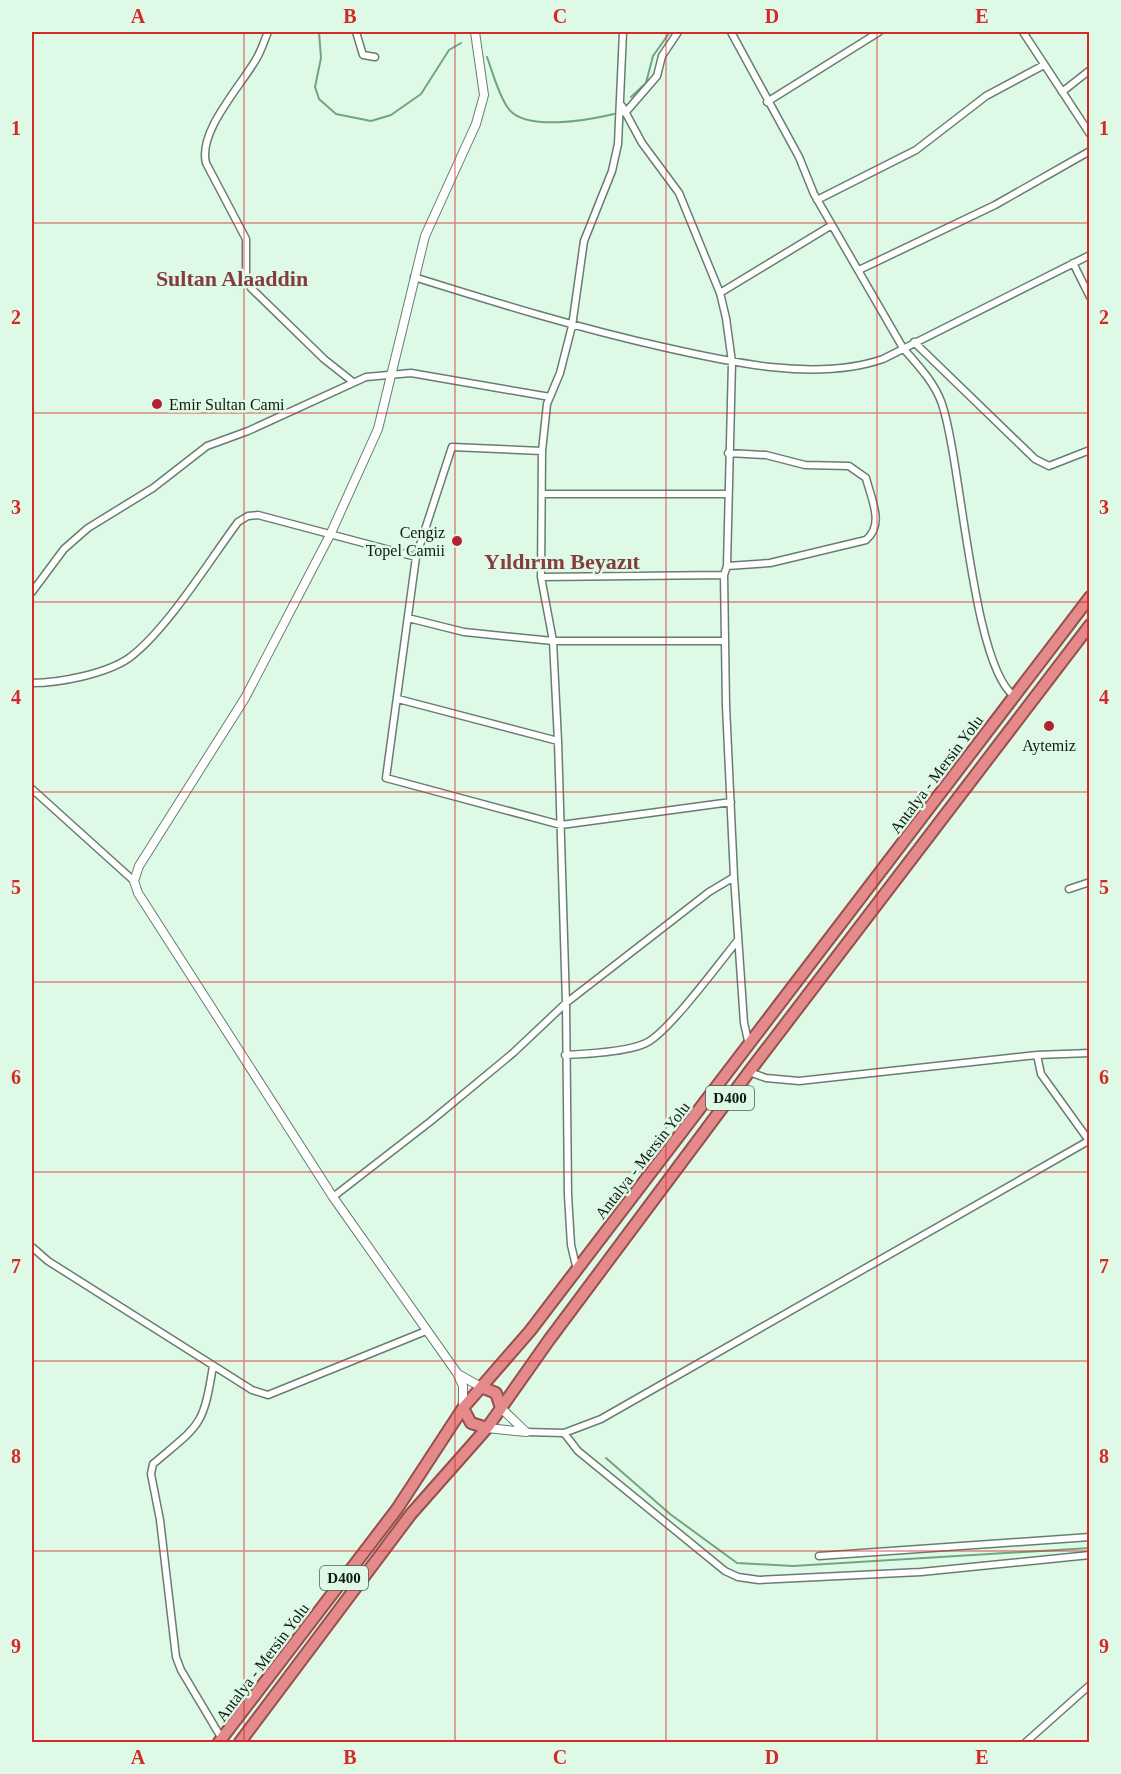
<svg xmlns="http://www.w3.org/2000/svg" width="1121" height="1774" viewBox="0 0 1121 1774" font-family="Georgia,serif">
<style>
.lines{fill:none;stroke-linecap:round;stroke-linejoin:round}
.stream{stroke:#70a580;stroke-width:2}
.minor-casing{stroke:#667f6d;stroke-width:9}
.tertiary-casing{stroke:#667f6d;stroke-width:10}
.trunk-casing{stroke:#964f4e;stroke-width:14}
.minor{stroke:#fff;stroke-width:6}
.tertiary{stroke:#fff;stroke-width:8}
.trunk{stroke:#e48a8a;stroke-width:10}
.grid{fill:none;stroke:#d62828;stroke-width:1.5;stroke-opacity:0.55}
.poi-dot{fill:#b32032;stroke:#defae6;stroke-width:2}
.labels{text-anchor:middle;stroke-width:5;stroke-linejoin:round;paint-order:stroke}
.shield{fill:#defae6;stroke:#4e5d52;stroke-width:1.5}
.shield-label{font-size:15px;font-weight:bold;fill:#101a13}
.poi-label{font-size:16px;fill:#101a13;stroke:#defae6;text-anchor:start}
.street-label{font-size:16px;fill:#101a13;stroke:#defae6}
.district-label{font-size:22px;font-weight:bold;fill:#853c3d;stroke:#defae6}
.neatline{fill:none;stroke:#d62828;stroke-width:2}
.grid-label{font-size:20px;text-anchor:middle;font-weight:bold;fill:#d62828}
</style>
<rect width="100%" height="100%" fill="#defae6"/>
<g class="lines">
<path class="stream" d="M319 32 321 58 315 87 319 99 336 114 371 121 391 115 421 94 449 50 461 43
M487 57C493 73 498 94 508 108 525 132 589 120 614 114
M631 97 646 83 653 56 670 32
M606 1458 670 1514 737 1563 793 1566 1090 1548"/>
<defs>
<path id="minor" d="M268 32C264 41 261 52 255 61 239 88 198 132 206 163L246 239V278L251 288 324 359 353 382
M356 32 363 55 375 57
M731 32 799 157 814 194 903 348C918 365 935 383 942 404 962 464 972 664 1014 696
M1023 32 1090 134
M1062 92 1090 70
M767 102 879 32
M622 106 642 143 679 193 720 293 726 318 732 362 727 566 724 575 726 706 734 877 744 1023 749 1045
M625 113 657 76 662 56 678 32
M817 200 916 150 986 96 1044 65
M1073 263 1090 297
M859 270 995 205 1090 151
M414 277C497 303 578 328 663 347 729 362 817 382 883 359L1090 255
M720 293 832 225
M914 342 1035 459 1049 466 1090 450
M542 451 452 447 416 557 386 778 561 825 731 802
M542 494H728
M727 566 770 563 866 540C885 524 871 499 866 478L849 466 805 465 766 455 728 453
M541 577 724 575
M32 592 64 549 88 528 153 488 207 446 248 431 366 377 411 373 550 397
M408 618 464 632 553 641H725
M32 683C59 683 106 674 129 658 166 631 209 561 238 522L248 516 258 515 416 557
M398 699 558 741
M32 789 134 881
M1069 889 1090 882
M565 1055C586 1054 628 1052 646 1043 668 1033 720 962 738 940
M1037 1055 1041 1074 1090 1142
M749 1072 766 1078 799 1081 1037 1055 1090 1053
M333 1197 431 1121 513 1053 566 1003 709 892 734 877
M32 1247 48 1261 252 1390 268 1395 426 1331
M577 1270 571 1245 568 1195 566 1003 558 741 553 641 541 577 542 451 547 404 560 373 572 326 584 241 612 171 618 144 623 32
M213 1366C203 1428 200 1424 153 1464L151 1474 160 1520 176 1657 181 1670 222 1739
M526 1432 564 1433 601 1419 1090 1140
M564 1433 578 1451 725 1571 738 1577 759 1580 921 1572 1090 1555
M819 1556 1090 1537
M1026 1742 1090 1685"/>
<path id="tertiary" d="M458 1374 481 1387
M463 1407V1386L457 1373 333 1197 138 893 134 881 139 866 245 698 330 535 378 429 425 236 476 124 484 95 475 32
M501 1408 526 1432
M487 1428 526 1432"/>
<path id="trunk" d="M481 1387 496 1393 501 1408
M463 1408 471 1423 487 1428
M219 1742 397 1509 463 1408 530 1331 1090 597
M240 1742 411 1514 487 1428 549 1340 749 1072 1090 625"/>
</defs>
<use href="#minor" class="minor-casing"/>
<use href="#tertiary" class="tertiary-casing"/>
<use href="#trunk" class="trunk-casing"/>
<use href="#minor" class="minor"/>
<use href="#tertiary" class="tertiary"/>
<use href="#trunk" class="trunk"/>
</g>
<path class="grid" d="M244 32V1742M455 32V1742M666 32V1742M877 32V1742M32 223H1090M32 413H1090M32 602H1090M32 792H1090M32 982H1090M32 1172H1090M32 1361H1090M32 1551H1090"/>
<g class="poi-dot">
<circle cx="157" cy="404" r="6"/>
<circle cx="457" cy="541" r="6"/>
<circle cx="1049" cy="726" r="6"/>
</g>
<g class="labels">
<g class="shield">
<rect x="706" y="1086" width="48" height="24" rx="4.5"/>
<rect x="320" y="1566" width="48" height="24" rx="4.5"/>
</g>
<g class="shield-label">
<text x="730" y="1103">D400</text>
<text x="344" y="1583">D400</text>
</g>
<g class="poi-label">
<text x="169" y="410">Emir Sultan Cami</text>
<text x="445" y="538" text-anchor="end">Cengiz<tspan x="445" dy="18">Topel Camii</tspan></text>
<text x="1049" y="751" text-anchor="middle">Aytemiz</text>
</g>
<g class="street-label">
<text transform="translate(936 774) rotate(-53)" y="6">Antalya - Mersin Yolu</text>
<text transform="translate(642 1160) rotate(-52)" y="6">Antalya - Mersin Yolu</text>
<text transform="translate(262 1662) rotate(-53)" y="6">Antalya - Mersin Yolu</text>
</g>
<g class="district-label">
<text x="232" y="286">Sultan Alaaddin</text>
<text x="562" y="569">Yıldırım Beyazıt</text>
</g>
</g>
<rect width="1121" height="1774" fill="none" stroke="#defae6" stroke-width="66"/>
<rect x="33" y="33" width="1055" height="1708" class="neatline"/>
<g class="grid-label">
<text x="138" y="23">A</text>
<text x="350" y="23">B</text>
<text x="560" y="23">C</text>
<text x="772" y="23">D</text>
<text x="982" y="23">E</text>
<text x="16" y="135">1</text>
<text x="1104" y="135">1</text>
<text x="16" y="324">2</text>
<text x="1104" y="324">2</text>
<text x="16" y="514">3</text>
<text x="1104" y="514">3</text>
<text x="16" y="704">4</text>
<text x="1104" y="704">4</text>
<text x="16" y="894">5</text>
<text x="1104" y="894">5</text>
<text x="16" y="1084">6</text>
<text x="1104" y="1084">6</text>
<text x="16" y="1273">7</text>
<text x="1104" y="1273">7</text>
<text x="16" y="1463">8</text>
<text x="1104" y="1463">8</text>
<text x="16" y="1653">9</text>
<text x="1104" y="1653">9</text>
<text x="138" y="1764">A</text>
<text x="350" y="1764">B</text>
<text x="560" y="1764">C</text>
<text x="772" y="1764">D</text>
<text x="982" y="1764">E</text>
</g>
</svg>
